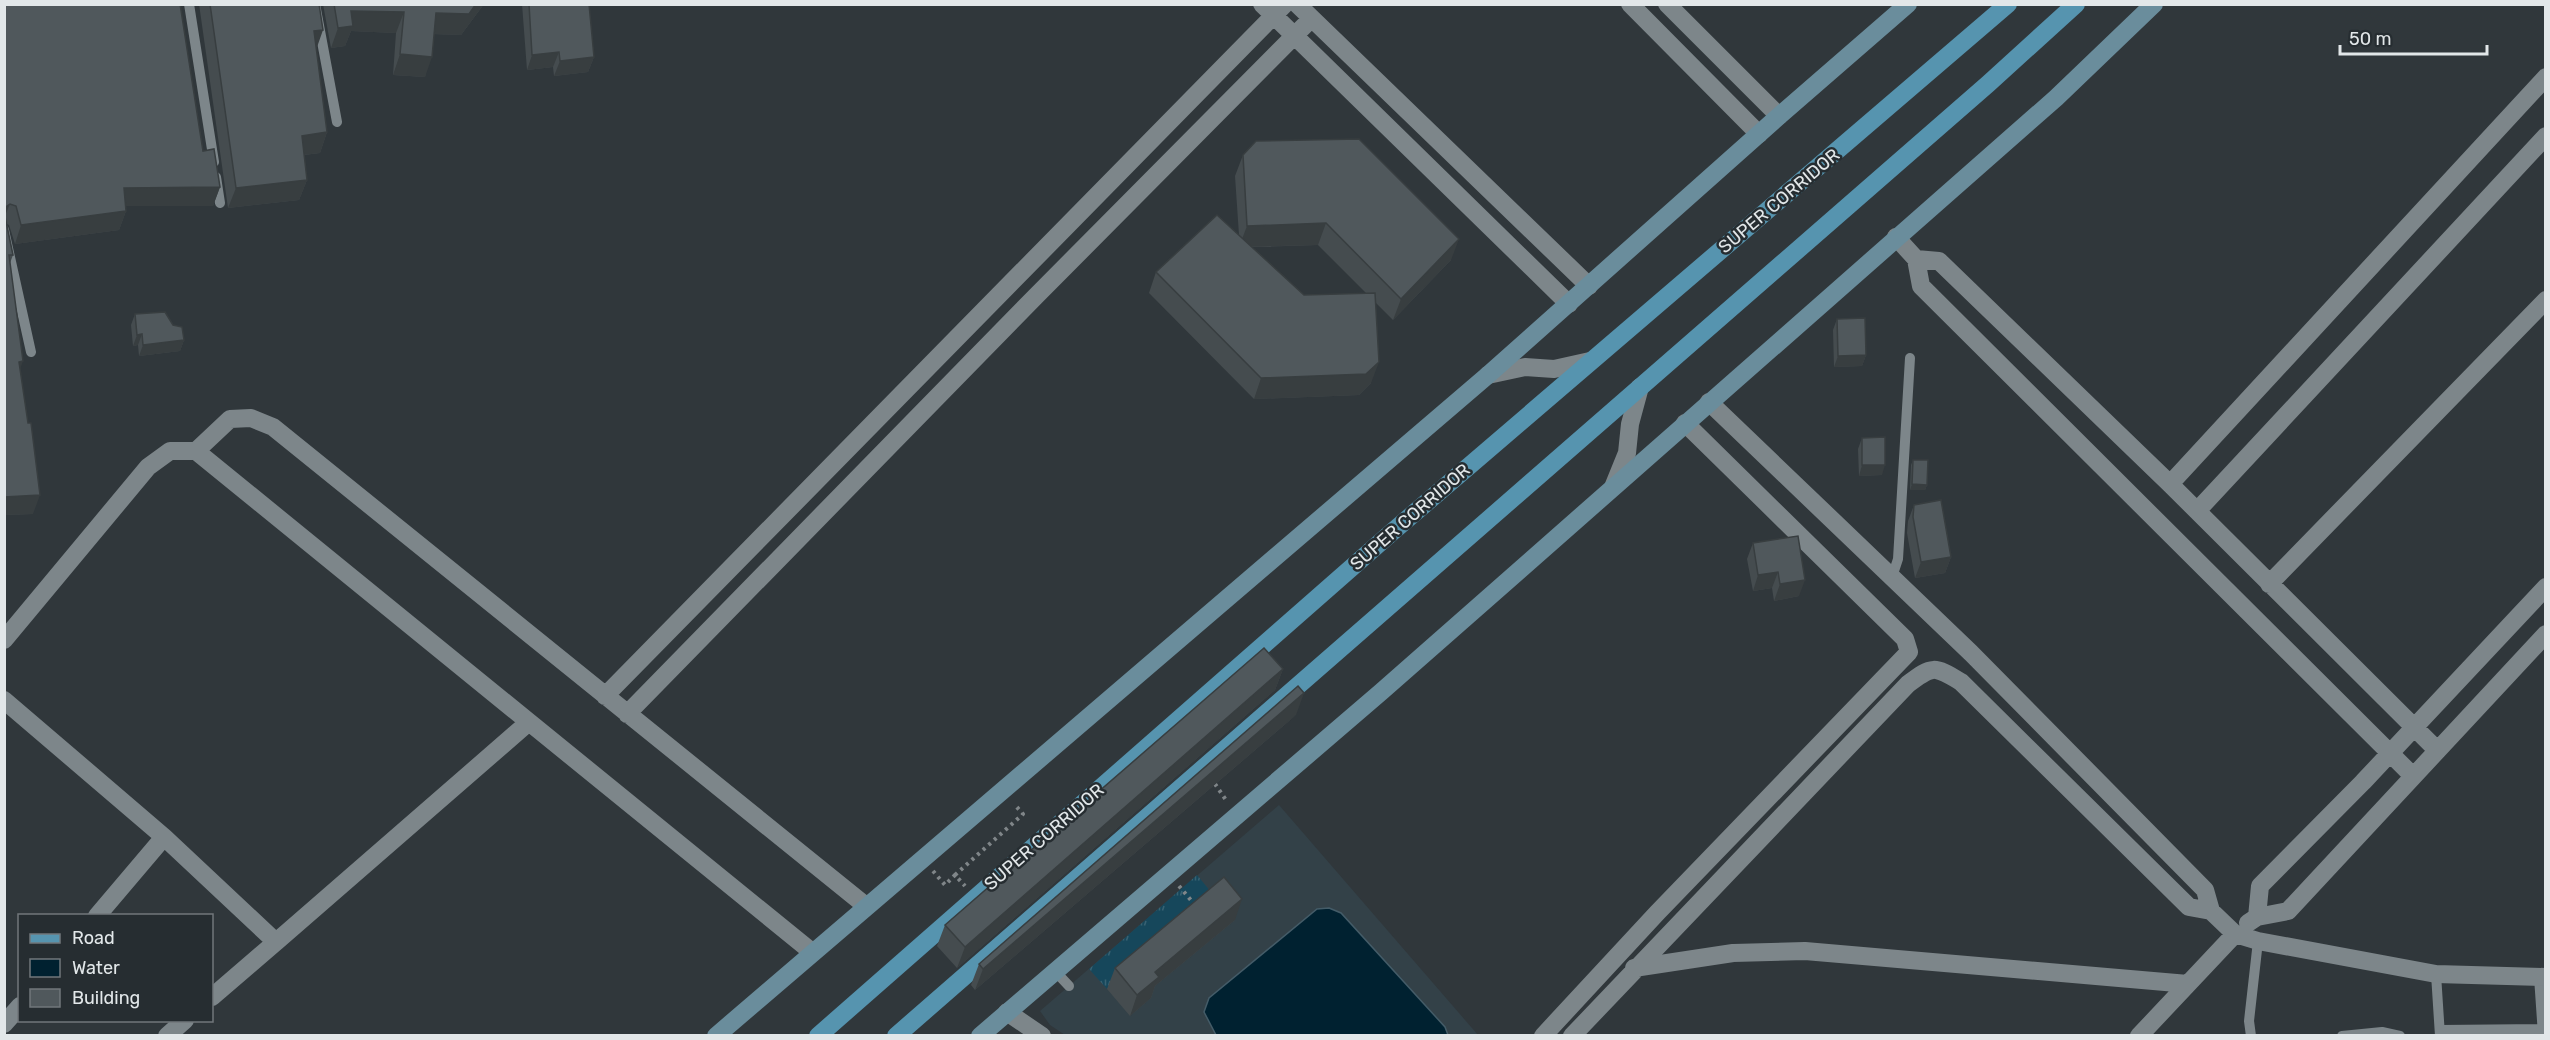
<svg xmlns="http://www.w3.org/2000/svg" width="2550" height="1040" viewBox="0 0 2550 1040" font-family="Rubik,sans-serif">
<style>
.built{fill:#334148}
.park{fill:url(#park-tufts)}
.water{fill:#002130;stroke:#445c68;stroke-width:1.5}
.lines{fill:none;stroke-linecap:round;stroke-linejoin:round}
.path{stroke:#808689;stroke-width:4;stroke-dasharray:3 4.5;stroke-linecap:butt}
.lane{stroke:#7d868a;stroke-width:10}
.street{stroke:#7d868a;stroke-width:18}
.secondary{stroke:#6a8d9c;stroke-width:18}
.primary{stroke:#5694af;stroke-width:18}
.wall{fill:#454c4f;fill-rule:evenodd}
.shaded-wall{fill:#383e40}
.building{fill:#50585c;stroke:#383e40;stroke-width:1.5}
.labels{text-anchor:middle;stroke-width:5;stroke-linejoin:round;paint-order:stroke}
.street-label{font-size:18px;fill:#e2e7e9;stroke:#262d31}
</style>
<defs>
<pattern id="park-tufts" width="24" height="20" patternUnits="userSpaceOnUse" patternTransform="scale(1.5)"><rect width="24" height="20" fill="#16475b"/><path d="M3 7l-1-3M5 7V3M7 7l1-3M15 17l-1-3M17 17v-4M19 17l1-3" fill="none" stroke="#386273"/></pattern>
</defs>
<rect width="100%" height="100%" fill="#30373b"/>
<path class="built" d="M1279 805 1478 1035H1065L1050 1025 1040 1011Z"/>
<path class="park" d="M1197 875 1216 898 1107 989 1089 969Z"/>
<path class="water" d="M1329 908 1341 913 1445 1027 1448 1035H1216L1204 1012 1209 998 1317 909Z"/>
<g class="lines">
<path class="path" d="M1215 784 1226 800
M933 871 945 885 955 875 965 886
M955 875 1023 814 1014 804
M1179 886 1195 905"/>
<path class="lane" d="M189 4 214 162
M315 4 337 122
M216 177 220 203
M4 230 31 352
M1892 577 1898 559 1910 358
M1055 971 1069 986
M2436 974 2440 1036
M2539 977 2543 1035
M2440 1030 2543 1029
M2251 1036 2249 1021 2258 941
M2342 1036 2382 1032 2400 1036"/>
<path class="street" d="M1262 4 1569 304
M1297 4 1589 286
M1630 4 1759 134
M1667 4 1779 116
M1896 237 1916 259 1921 286 2413 776
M1916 259 1939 261 2170 484 2437 750
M1488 375 1525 367 1554 369 1590 361
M1709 402 1971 653 2205 890 2211 911 2235 934 2139 1036
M196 451 230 419 251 418 273 427 866 906
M2170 484 2546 77
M1614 485 1627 453 1630 424 1640 387
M2197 511 2546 136
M2269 584 2546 300
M4 640 148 467 170 451H196L529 722
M605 696 1285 4
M4 700 164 837
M627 714 1037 295 1311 19
M97 916 164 837 276 942 529 722 812 952
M2257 917 2260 886 2363 782 2546 587
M2248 923 2257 917 2288 911 2546 634
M2235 934 2258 941 2436 974 2546 977
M1634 968 1733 953 1805 951 2188 984
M212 997 276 942
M1007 1012 1042 1036
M4 1024 20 1006
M167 1036 185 1020
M1543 1036 1657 913 1909 652 1905 639 1685 423
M1572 1036 1908 684C1933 665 1934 666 1961 682L2189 907 2211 911"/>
<path class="secondary" d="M716 1036 1488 375 1779 116 1908 4
M980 1036 1381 692 2056 98 2154 4"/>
<path class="primary" d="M818 1036 1391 533 2008 4
M896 1036 1988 84 2076 4"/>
</g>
<path class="wall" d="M4 4 203 151 220 187 213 206H125L126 211 119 230 15 244 9 225 7 224 13 255 10 263 33 514 4 515Z
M199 4H319L316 50 327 132 320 153 304 155 307 180 299 200 228 208Z
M323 4H484L461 35 434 34 425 77 393 75 396 33 351 31 345 46 331 48Z
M522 4H589L594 57 588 72 554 76 553 67 527 70Z
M1243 155 1451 260 1393 320 1376 303 1371 383 1359 395 1254 399 1149 293 1156 272 1239 235 1235 176ZM1318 245 1367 294 1304 295 1252 247Z
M135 314 173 325 184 340 180 351 139 356 138 345 133 346 131 325Z
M1837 319 1866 355 1862 366 1834 367 1833 330Z
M1862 438 1882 475 1859 476 1858 449Z
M1913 460 1927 485 1925 490H1910L1911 465Z
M1914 505 1951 557 1945 573 1915 578 1907 533 1908 521Z
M1753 543 1799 596 1774 601 1772 588 1753 591 1747 559Z
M1283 669 1275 690 957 968 937 946 945 925Z
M1296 715 975 990 971 985 979 964Z
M1235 920 1155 986 1151 998 1130 1016 1107 989 1115 968Z"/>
<path class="shaded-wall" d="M476 4H484L461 35 429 34 436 13Z
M351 11 404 12 396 33 351 31 345 46 331 48 338 28Z
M323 30 316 50 314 31Z
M559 52 553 67 527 70 532 55Z
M400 54 432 57 425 77 393 75Z
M594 57 588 72 554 76 560 61Z
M327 132 320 153 294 156 302 136Z
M307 180 299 200 228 208 236 188Z
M220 187 213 206H117L124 188Z
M10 204 4 218V208Z
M126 211 119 230 15 244 21 225Z
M1326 223 1318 245 1239 247 1247 226Z
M1459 239 1451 260 1393 320 1401 299Z
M142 334 138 345 133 346 137 335Z
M184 340 180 351 139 356 143 345Z
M1866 355 1862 366 1834 367 1838 356Z
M23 361 16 380 19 362Z
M1379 362 1371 383 1359 395 1254 399 1261 378Z
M1862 465H1885L1882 475 1859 476Z
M1912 484 1927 485 1925 490H1910Z
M40 495 33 514 4 515V497Z
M1951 557 1945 573 1915 578 1921 562Z
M1778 572 1772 588 1753 591 1758 575Z
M1805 580 1799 596 1774 601 1780 584Z
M1283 669 1275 690 957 968 965 947Z
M1304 693 1296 715 975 990 983 969Z
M1242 899 1235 920 1155 986 1151 998 1130 1016 1137 995 1155 972Z"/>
<path class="building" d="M4 4H180L203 151 214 149 220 187 124 188 126 211 21 225 16 206 10 204 4 208Z
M210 4H319L323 30 314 31 327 132 302 136 307 180 236 188Z
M334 4H476L469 14 436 13 432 57 400 54 404 12 351 11 353 26 338 28Z
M529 4H589L594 57 560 61 559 52 532 55Z
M1359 139 1459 239 1401 299 1326 223 1247 226 1243 155 1256 141Z
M4 212 13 255H9L23 361 19 362 28 423H31L40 495 4 497Z
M1217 215 1304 295 1375 293 1379 362 1366 374 1261 378 1156 272Z
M165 312 173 325 182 327 184 340 143 345 142 334 137 335 135 314Z
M1865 318 1866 355 1838 356 1837 319Z
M1885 437V465H1862V438Z
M1913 460H1928L1927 485 1912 484Z
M1941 500 1951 557 1921 562 1913 517 1914 505Z
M1798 536 1805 580 1780 584 1778 572 1758 575 1753 543Z
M1264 648 1283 669 965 947 945 925Z
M1298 686 1304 693 983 969 979 964Z
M1224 877 1242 899 1155 972 1159 977 1137 995 1115 968Z"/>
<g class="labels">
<g class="street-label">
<text transform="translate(1779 201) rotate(-40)" y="6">SUPER CORRIDOR</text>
<text transform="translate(1410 517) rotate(-41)" y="6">SUPER CORRIDOR</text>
<text transform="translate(1044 837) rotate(-41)" y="6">SUPER CORRIDOR</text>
</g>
</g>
<rect width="2550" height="1040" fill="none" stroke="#e2e7e9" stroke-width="12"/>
<rect x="18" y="914" width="195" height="108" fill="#262d31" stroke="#71777b" stroke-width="1.5"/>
<rect x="30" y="934" width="30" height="9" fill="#5694af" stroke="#71777b" stroke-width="1.5"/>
<text x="72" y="944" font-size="18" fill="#e2e7e9">Road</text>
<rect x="30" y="959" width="30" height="18" fill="#002130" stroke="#71777b" stroke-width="1.5"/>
<text x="72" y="974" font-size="18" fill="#e2e7e9">Water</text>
<rect x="30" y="989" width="30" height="18" fill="#50585c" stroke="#71777b" stroke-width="1.5"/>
<text x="72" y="1004" font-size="18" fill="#e2e7e9">Building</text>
<path d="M2340 45v9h147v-9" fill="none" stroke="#e2e7e9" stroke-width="3"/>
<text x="2349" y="45" font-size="18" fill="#e2e7e9" stroke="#262d31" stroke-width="4.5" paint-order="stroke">50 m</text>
</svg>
